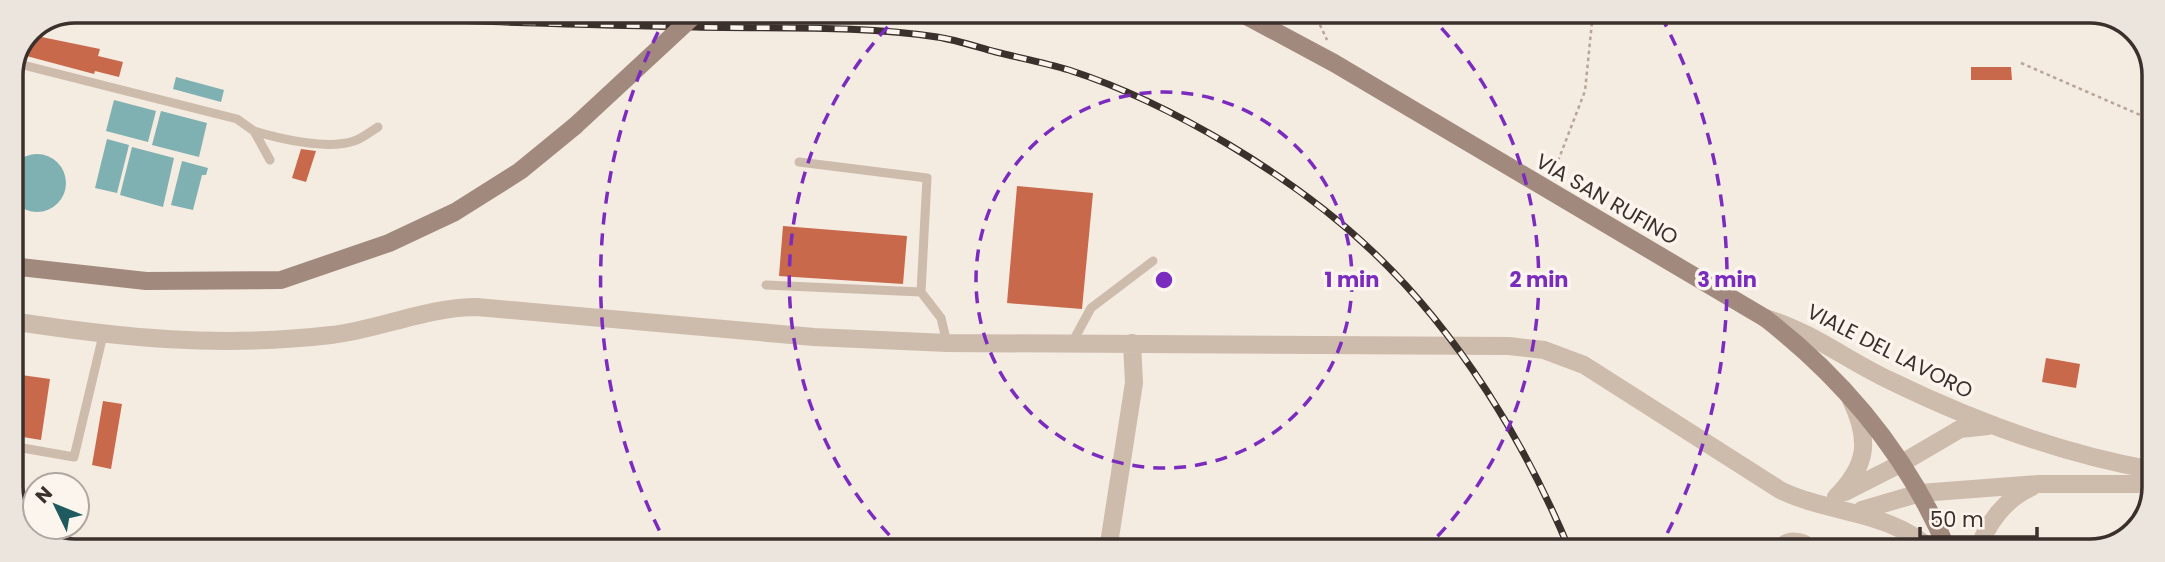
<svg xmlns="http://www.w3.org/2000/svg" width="2165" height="562" font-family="Poppins,sans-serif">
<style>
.water{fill:#7fb0b2}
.building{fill:#c8694b}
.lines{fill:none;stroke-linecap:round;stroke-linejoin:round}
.path{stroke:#b9a596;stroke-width:2.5;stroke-dasharray:3.5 3.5;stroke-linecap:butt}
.service{stroke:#cdbbac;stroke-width:9}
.minor{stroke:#cdbbac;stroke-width:18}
.tertiary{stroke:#cdbbac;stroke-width:18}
.secondary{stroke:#a18a7d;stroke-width:18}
.rail-casing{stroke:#3b302b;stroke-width:7}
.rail{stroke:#fbf5ee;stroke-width:4.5;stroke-dasharray:13;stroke-linecap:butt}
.secondary-bridge{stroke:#a18a7d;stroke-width:18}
.ring{fill:none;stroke:#7b2cbf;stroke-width:3.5;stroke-dasharray:12 9}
.labels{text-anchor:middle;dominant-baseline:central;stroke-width:7;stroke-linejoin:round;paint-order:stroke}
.street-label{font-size:21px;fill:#3b302b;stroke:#fbf5ee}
.rim{fill:none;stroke:#3b302b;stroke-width:3.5}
.centre{fill:#7b2cbf;stroke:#fbf5ee;stroke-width:3.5}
.ring-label{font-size:21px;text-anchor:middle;font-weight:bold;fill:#7b2cbf;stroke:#fbf5ee;stroke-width:7;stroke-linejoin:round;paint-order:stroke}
</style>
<rect width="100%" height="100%" fill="#f4ebe1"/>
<path class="water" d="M 176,77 L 224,90 L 221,102 L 173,89 Z
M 114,100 L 156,111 L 148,142 L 106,131 Z
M 161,111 L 207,123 L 199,157 L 152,145 Z
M 107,139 L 129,145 L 117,193 L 95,188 Z
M 132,147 L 174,158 L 163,207 L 120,195 Z
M8 183a29 29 0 1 1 58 0a29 29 0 1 1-58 0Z
M 182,161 L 208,168 L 206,175 L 202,175 L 193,210 L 171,205 Z"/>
<path class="building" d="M 27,34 L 100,49 L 98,56 L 123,62 L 119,77 L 95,71 L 94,74 L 19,54 Z
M 1971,67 L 2011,67 L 2012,80 L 1971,80 Z
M 301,149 L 316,151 L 306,182 L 292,178 Z
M 1017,186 L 1093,193 L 1082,309 L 1007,303 Z
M 783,226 L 907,236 L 903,284 L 779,276 Z
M 2046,358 L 2080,364 L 2076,388 L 2042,382 Z
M 14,374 L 50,379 L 41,440 L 11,435 Z
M 103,401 L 122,404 L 111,469 L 92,465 Z"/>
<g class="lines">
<path class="path" d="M 1314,12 L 1327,40
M 2021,63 L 2154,121
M 1553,174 L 1585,91 L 1593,12"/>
<path class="service" d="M 15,63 L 237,119 L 254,131 L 270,160
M 254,131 C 280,139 328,150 354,141 C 363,138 371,131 378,127
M 799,162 L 927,178 L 921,292 L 941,318 L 947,343
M 766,285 L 921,292
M 1072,343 L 1091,308 L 1153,261
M 11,446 L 74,457 L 103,335
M 1772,551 C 1784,532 1806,533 1818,551"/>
<path class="minor" d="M 11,321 C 122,338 219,348 331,335 C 381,329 427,307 477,307 L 814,337 L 947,343 L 1509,346 L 1544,350 L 1584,365 L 1780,490 C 1832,515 1889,510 1933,551
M 1845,492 L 1902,463
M 1836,497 C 1868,465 1870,440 1851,400
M 1862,510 L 1920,493
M 1108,550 L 1134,383 L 1132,343"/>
<path class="tertiary" d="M 1765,318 C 1810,331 1847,360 1889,380 C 1973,421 2060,454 2153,470
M 1902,463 L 1960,429 L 1988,426
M 1920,493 L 2039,484 L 2153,484
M 1978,551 C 1986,524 2006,498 2032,487"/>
<path class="secondary" d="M 1239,12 L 1334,63 L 1765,318 C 1845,380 1909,458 1948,551
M 11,266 L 146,281 L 281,280 L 389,243 L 455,212 L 520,171 L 575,126"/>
<defs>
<path id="rail" d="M 289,11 C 425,21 560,24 696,27 C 774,29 861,25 937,37 C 957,40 977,47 996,52 C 1020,58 1045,63 1069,70 C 1171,103 1294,177 1372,251 C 1458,332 1525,442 1570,551"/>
</defs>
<use href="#rail" class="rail-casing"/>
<use href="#rail" class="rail"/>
<path class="secondary-bridge" d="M 575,126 L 699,11"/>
</g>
<g class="ring">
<circle cx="1164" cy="280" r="188"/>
<path d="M904 550A375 375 0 0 1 901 13M1427 13A375 375 0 0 1 1424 550"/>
<path d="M669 549A563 563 0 0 1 669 11M1661 16A563 563 0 0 1 1659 549"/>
</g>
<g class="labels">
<g class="street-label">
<text transform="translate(1607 199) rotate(30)">VIA SAN RUFINO</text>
<text transform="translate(1890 351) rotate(27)">VIALE DEL LAVORO</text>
</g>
</g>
<path d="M0 0H2165V562H0ZM75 23H2090A52 52 0 0 1 2142 75V487A52 52 0 0 1 2090 539H75A52 52 0 0 1 23 487V75A52 52 0 0 1 75 23Z" fill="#ece5de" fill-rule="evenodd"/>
<path class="rim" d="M75 23H2090A52 52 0 0 1 2142 75V487A52 52 0 0 1 2090 539H75A52 52 0 0 1 23 487V75A52 52 0 0 1 75 23Z"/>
<circle cx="1164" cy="280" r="10" class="centre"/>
<g class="ring-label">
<text x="1352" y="287">1 min</text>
<text x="1539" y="287">2 min</text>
<text x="1727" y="287">3 min</text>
</g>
<g transform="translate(56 506) rotate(313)"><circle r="33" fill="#fbf5ee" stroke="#aea6a0" stroke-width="2"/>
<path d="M0-5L12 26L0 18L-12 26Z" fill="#1f5a5e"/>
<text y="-10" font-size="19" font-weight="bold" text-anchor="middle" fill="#3b302b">N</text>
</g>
<path d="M1920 527v10h117v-10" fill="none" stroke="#3b302b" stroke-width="3.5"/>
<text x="1930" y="527" font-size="21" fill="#3b302b" stroke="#fbf5ee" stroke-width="5" paint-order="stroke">50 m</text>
</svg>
